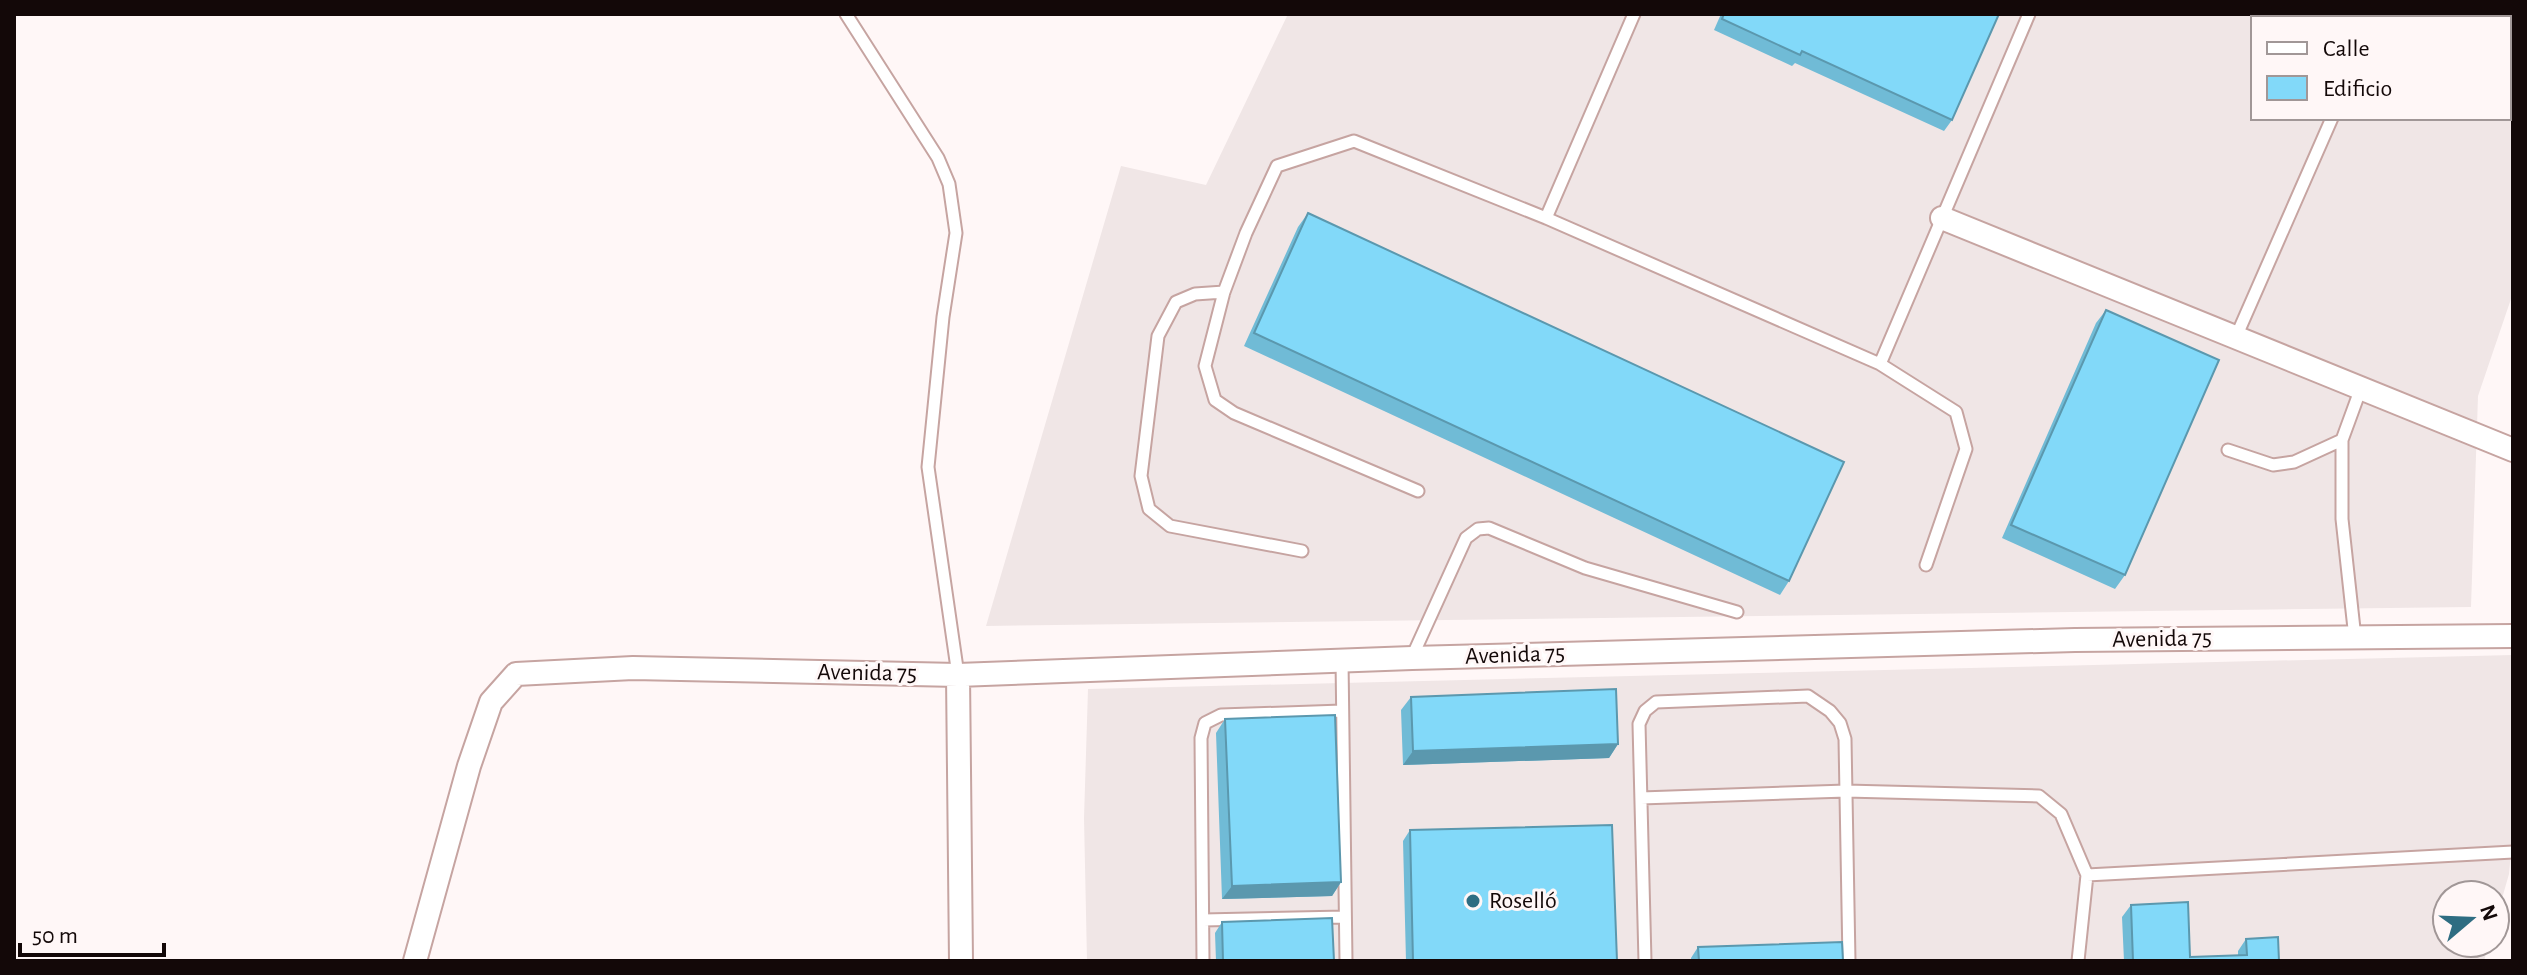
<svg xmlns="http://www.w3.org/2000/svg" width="2527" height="975" font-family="'Alegreya Sans',sans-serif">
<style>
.built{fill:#f0e6e6;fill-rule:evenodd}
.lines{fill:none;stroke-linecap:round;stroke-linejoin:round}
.lane-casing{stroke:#c6a4a1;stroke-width:15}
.street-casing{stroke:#c6a4a1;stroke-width:26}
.lane{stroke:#fff;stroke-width:11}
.street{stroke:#fff;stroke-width:22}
.wall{fill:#70bbd6}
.shaded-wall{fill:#5b98ae}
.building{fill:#82d9f9;stroke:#5b98ae;stroke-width:2}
.poi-dot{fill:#2e6d82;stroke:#fff7f7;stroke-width:3}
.labels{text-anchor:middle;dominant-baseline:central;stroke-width:6;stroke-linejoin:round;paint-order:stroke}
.street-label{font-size:24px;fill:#130808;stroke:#fff7f7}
.poi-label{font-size:24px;fill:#130808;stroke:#fff7f7;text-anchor:start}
</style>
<rect width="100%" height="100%" fill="#fff7f7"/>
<path class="built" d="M 1288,14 L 2513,14 L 2513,293 L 2478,396 L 2471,607 L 986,626 L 1121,166 L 1206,185 ZM 2253,18 L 2509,18 L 2509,118 L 2253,118 Z
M 2513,655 L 2513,829 L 2509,874 L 2495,923 L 2495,895 L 2447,895 L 2447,943 L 2489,943 L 2484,961 L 1087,961 L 1084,818 L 1088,689 Z"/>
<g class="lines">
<defs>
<path id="lane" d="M 846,14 L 938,158 L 949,184 L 956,233 L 943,317 L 928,467 L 958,675
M 1634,14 L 1546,218 L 1880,364 L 2029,14
M 2376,18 L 2378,14
M 1224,292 L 1195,294 L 1176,302 L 1158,336 L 1141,476 L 1149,509 L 1170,526 L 1302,551
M 2236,337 L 2332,118
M 1880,364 L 1956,412 L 1966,449 L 1926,565
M 2228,450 L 2273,465 L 2294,462 L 2342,440
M 1418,491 L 1234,413 L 1215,400 L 1205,366 L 1224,292 L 1246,233 L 1277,166 L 1354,141 L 1546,218
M 2355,638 L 2342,519 L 2342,440 L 2361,388
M 1412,657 L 1466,538 L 1478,529 L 1489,528 L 1585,568 L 1737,612
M 1342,660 L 1346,961
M 1641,798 L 1846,791 L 2039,796 L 2061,814 L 2087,875 L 2078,961
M 2087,875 L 2513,852
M 1203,920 L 1345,917
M 1203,961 L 1201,738 L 1205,723 L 1221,715 L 1342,711
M 1645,961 L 1639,724 L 1645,711 L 1656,702 L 1808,696 L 1830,711 L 1840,723 L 1845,739 L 1849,961"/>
<path id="street" d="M 1942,218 L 2513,450
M 958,675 L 961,961
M 415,961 L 469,766 L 491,702 L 516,674 L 633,668 L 958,675 L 1412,658 L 2075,640 L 2513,636"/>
</defs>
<use href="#lane" class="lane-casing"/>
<use href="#street" class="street-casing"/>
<use href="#lane" class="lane"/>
<use href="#street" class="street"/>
</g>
<path class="wall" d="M 1721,14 L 1999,14 L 1952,120 L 1944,131 L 1795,63 L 1792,66 L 1714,30 Z
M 1308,213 L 1789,581 L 1780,595 L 1244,346 L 1298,227 Z
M 2106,310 L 2125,575 L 2115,589 L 2002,538 L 2096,323 Z
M 1411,697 L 1618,744 L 1609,758 L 1403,765 L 1401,710 Z
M 1225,719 L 1341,882 L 1332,896 L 1222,899 L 1216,733 Z
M 1410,830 L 1617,961 L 1406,961 L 1403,841 Z
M 2131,905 L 2190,957 L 2238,955 L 2238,951 L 2246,939 L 2279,961 L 2124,961 L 2122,917 Z
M 1222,922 L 1334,961 L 1216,961 L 1215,933 Z
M 1698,947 L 1843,961 L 1691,961 L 1691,958 Z"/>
<path class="shaded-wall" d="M 2249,14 L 2291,14 L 2299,17 L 2259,18 Z
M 1618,744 L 1609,758 L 1403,765 L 1413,751 Z
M 1341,882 L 1332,896 L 1222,899 L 1232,886 Z"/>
<path class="building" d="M 1724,14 L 1999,14 L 1952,120 L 1802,51 L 1800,55 L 1722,19 Z
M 1308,213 L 1844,462 L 1789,581 L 1254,333 Z
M 2106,310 L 2219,360 L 2125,575 L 2011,525 Z
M 1616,689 L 1618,744 L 1413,751 L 1411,697 Z
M 1335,715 L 1341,882 L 1232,886 L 1225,719 Z
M 1612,825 L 1617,961 L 1413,961 L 1410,830 Z
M 2188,902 L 2190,957 L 2247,955 L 2246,939 L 2278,937 L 2279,961 L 2133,961 L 2131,905 Z
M 1332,918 L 1334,961 L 1223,961 L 1222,922 Z
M 1842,942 L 1843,961 L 1699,961 L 1698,947 Z"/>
<circle class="poi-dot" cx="1473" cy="901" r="8"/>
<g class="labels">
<g class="street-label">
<text transform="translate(2162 639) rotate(-1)">Avenida 75</text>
<text transform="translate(1515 655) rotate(-2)">Avenida 75</text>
<text transform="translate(867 673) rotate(1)">Avenida 75</text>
</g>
<g class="poi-label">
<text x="1489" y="901">Roselló</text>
</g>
</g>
<rect width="2527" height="975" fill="none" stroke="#130808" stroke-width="32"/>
<rect x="2251" y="16" width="260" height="104" fill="#fff7f7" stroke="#a19797" stroke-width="2"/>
<rect x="2267" y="42" width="40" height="12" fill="#ffffff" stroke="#a19797" stroke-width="2"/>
<text x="2323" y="56" font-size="24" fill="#130808">Calle</text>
<rect x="2267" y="76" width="40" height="24" fill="#82d9f9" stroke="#a19797" stroke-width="2"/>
<text x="2323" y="96" font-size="24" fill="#130808">Edificio</text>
<g transform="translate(2471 919) rotate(71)"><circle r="38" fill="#fff7f7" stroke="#a19797" stroke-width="2"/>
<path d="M0-6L14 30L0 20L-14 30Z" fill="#2e6d82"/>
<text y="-12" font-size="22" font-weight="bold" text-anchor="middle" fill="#130808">N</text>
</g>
<path d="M20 943v12h144v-12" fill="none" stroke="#130808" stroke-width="4"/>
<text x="32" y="943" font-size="24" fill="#130808" stroke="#fff7f7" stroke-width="6" paint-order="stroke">50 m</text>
</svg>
